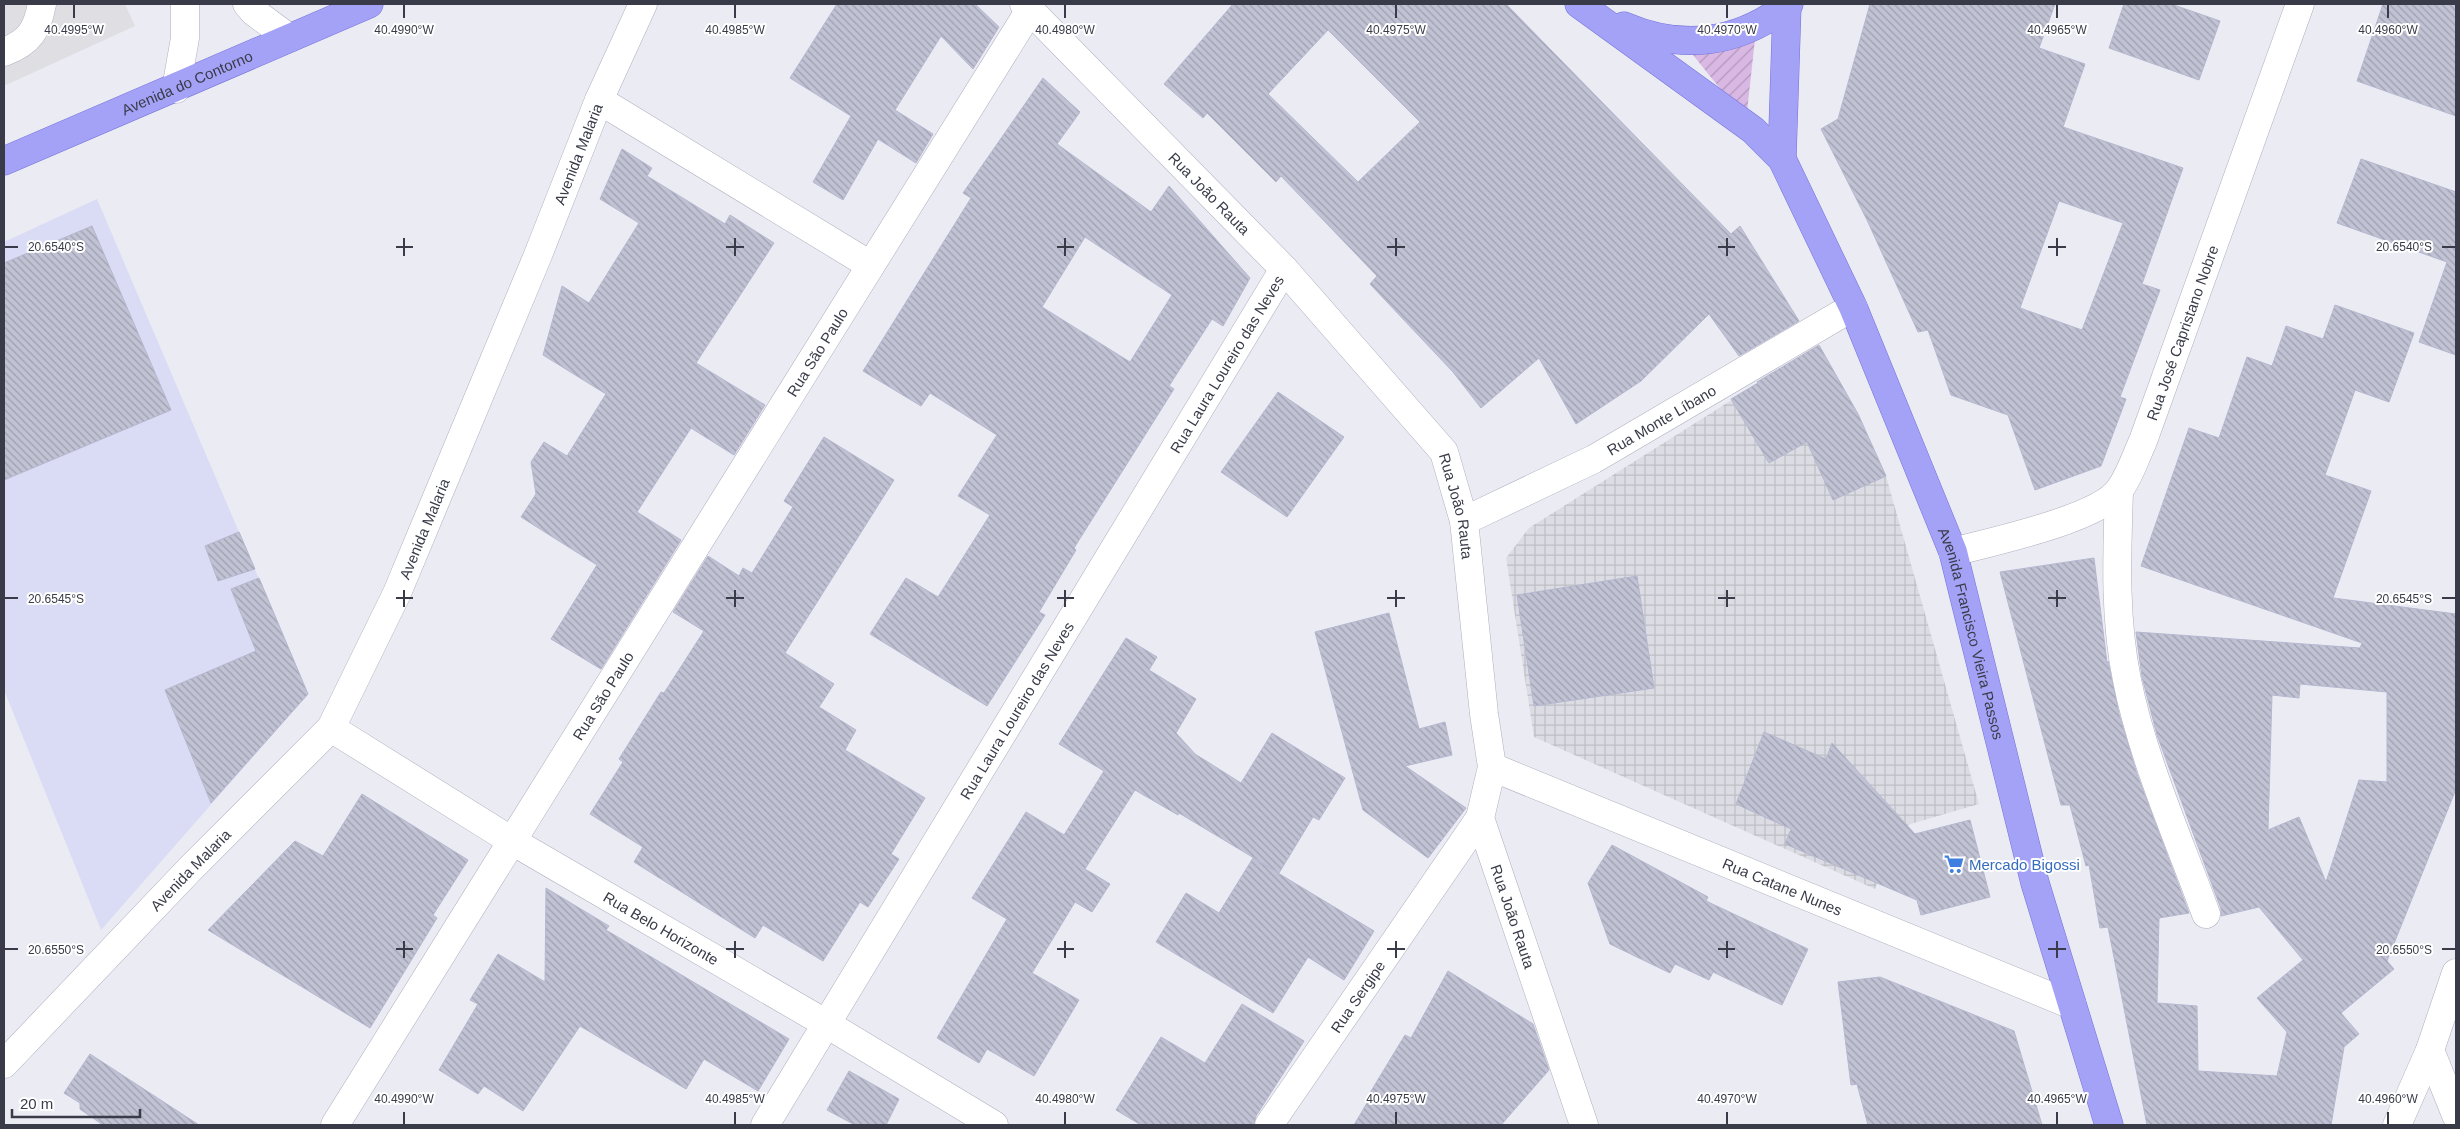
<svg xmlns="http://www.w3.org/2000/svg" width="2460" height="1129" font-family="Helvetica,sans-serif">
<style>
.commercial{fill:#d9dcf4}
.industrial{fill:url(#industrial-grid)}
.garden{fill:url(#garden-furrows)}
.parking{fill:#dfdfe3}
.building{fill:url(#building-back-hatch);stroke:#b5b7cf;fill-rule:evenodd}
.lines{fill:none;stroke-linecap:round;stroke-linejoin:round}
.minor-casing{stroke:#aeafbf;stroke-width:29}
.major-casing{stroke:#7473da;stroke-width:29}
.minor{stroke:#fff;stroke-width:28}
.major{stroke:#a4a2f6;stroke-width:28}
.ticks{fill:none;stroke:#393b48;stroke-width:2}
.labels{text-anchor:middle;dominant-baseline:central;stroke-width:4;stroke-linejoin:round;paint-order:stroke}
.street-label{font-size:15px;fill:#393b48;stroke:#fff}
.shop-label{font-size:15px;fill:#366cbe;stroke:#fff;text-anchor:start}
.ticks-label{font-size:12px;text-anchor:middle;fill:#393b48;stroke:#fff;stroke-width:4;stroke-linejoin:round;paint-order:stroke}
</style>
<defs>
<pattern id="industrial-grid" width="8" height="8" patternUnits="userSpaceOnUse" patternTransform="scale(1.25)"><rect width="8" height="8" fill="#dcdde4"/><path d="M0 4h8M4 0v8" fill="none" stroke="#bebfc5"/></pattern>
<pattern id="garden-furrows" width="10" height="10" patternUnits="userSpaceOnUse" patternTransform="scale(1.25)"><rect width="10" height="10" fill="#dab8e4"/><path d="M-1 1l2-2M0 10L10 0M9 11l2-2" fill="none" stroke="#b297bb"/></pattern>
<pattern id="building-back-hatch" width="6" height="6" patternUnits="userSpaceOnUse" patternTransform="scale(1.25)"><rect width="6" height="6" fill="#c1c3d5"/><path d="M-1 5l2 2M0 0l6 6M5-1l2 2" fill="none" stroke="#9ea0af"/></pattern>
</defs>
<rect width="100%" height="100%" fill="#ebebf4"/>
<path class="commercial" d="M 97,199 L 308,694 L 101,930 L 4,690 L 4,242 Z"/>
<path class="industrial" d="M 1819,345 L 1886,476 L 1979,804 L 1897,828 L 1875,889 L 1534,737 L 1506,558 L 1529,528 Z"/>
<path class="garden" d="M 1756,30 L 1746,121 L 1689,50 Z"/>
<path class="parking" d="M 4,4 L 125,4 L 135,26 L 4,86 Z"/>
<path class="building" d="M 837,4 L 975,4 L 999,27 L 973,69 L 941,36 L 895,110 L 933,134 L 916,163 L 878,139 L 843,200 L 813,182 L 851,116 L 790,78 Z
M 1233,4 L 1506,4 L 1731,234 L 1740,226 L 1799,321 L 1739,356 L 1709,314 L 1641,381 L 1576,424 L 1539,358 L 1481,408 L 1453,372 L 1370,284 L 1377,276 L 1281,176 L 1276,182 L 1207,113 L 1203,118 L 1164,84 ZM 1328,30 L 1420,122 L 1358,182 L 1268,94 Z
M 1870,4 L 2055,4 L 2039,48 L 2085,64 L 2063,127 L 2183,168 L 2142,284 L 2160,290 L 2120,397 L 2126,399 L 2101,466 L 2035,490 L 2008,415 L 1951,395 L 1928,330 L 1918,332 L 1867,220 L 1821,129 L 1838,119 ZM 2059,201 L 2123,223 L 2082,330 L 2020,308 Z
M 2124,4 L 2171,4 L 2220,21 L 2199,80 L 2109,48 Z
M 2383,4 L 2456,4 L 2456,116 L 2357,81 Z
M 1043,78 L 1080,112 L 1057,144 L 1151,212 L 1169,186 L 1250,278 L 1223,326 L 1212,319 L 1169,386 L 1174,389 L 1074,548 L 1076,550 L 1039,612 L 1045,615 L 987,706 L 870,634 L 906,578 L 938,597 L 990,515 L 958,496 L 997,435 L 930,393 L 921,406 L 863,371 L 971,198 L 963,193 ZM 1085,237 L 1172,295 L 1130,362 L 1042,307 Z
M 622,149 L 652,168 L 647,176 L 725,224 L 730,215 L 774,243 L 696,363 L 765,405 L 734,455 L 691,428 L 637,512 L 681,540 L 601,669 L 551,639 L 597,565 L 521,517 L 536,494 L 531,462 L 544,442 L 567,456 L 606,394 L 543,355 L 562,286 L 589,303 L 639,223 L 600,199 Z
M 2361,159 L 2456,192 L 2456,355 L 2419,342 L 2447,262 L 2337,223 Z
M 92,226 L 171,410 L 4,480 L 4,263 Z
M 2335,305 L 2414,333 L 2389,402 L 2355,390 L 2325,475 L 2371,491 L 2333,598 L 2456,614 L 2456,789 L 2387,961 L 2394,969 L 2341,1013 L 2359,1034 L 2344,1047 L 2331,1125 L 2147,1125 L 2108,927 L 2100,928 L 2089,865 L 2086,866 L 2070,805 L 2061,805 L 2000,572 L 2094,558 L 2107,663 L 2108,661 L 2119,714 L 2137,774 L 2189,913 L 2159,918 L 2157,1003 L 2197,1006 L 2198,1071 L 2277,1076 L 2287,1032 L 2257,998 L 2303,960 L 2259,907 L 2221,916 L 2221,909 L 2157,735 L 2142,677 L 2136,632 L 2360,648 L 2362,643 L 2141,566 L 2189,428 L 2219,438 L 2247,357 L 2272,366 L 2286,326 L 2323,339 ZM 2300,684 L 2387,692 L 2387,782 L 2359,780 L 2326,882 L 2299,817 L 2268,830 L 2272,695 L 2299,698 Z
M 1819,345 L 1858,414 L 1886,476 L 1833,500 L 1807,442 L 1769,463 L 1731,399 L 1758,383 L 1757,382 Z
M 1278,392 L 1344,437 L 1287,517 L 1221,472 Z
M 824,437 L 894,480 L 785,653 L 834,684 L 819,707 L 856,730 L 845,750 L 925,798 L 891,854 L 899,859 L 868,907 L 860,902 L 823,961 L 763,925 L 755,938 L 634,862 L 643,847 L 590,814 L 623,762 L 619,759 L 661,692 L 664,693 L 704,631 L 673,612 L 708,556 L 739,576 L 743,568 L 752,573 L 793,507 L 784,501 Z
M 239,532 L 255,569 L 218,581 L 205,546 Z
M 1637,576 L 1654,688 L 1534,706 L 1517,595 Z
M 259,578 L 308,694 L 211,803 L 165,690 L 256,651 L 231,589 Z
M 1389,613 L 1419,729 L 1445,722 L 1452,755 L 1405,766 L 1466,808 L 1428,858 L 1363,810 L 1315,632 Z
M 1126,638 L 1157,657 L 1149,670 L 1196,699 L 1176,733 L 1195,754 L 1241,783 L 1272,733 L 1345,778 L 1319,820 L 1313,817 L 1279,873 L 1179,813 L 1178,815 L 1135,790 L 1085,869 L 1110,884 L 1092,912 L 1075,902 L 1032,973 L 1079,1000 L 1034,1076 L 987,1049 L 979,1063 L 937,1038 L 1007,919 L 972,898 L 1026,812 L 1064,835 L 1104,771 L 1059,744 Z
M 1764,732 L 1826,759 L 1832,743 L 1915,834 L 1970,820 L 1990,897 L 1921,915 L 1917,900 L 1785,844 L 1791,829 L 1736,804 Z
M 362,794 L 468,860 L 433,915 L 437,918 L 370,1028 L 208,930 L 295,841 L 323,856 Z
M 1612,845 L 1708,897 L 1706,901 L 1808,949 L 1782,1005 L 1713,972 L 1709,980 L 1675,964 L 1670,973 L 1610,944 L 1588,883 Z
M 1253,858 L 1374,931 L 1344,980 L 1308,957 L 1273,1013 L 1156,942 L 1186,893 L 1219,913 Z
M 546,888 L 609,926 L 606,930 L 789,1039 L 758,1091 L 704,1059 L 686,1089 L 580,1026 L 523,1111 L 484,1086 L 478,1094 L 439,1070 L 478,1004 L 470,1000 L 498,954 L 545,982 Z
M 1448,971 L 1533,1024 L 1549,1070 L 1501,1125 L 1354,1125 L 1367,1103 L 1365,1101 L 1405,1035 L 1411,1038 Z
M 1880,977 L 2014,1031 L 2042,1125 L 1868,1125 L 1857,1084 L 1851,1085 L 1838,982 Z
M 1242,1004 L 1304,1041 L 1256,1116 L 1254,1125 L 1141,1125 L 1116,1110 L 1161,1037 L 1205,1063 Z
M 90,1054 L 199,1125 L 103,1125 L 80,1109 L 80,1103 L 64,1093 Z
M 849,1071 L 899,1099 L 886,1125 L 855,1125 L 827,1110 Z"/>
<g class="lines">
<defs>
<g id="minor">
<path d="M 247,4 L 254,12 L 289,38"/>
<path id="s1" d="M 1024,4 L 1284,269 L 1444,452 L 1464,521 L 1484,714 L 1492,767 L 1480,818 L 1584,1125"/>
<path d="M 4,52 C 30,42 37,30 42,4"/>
<path d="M 176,89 L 185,38 L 185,4"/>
<path d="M 599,100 L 870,265"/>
<path d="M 2119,491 C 2117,554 2114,617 2127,680 C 2143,760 2178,837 2206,914"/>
<path id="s2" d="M 1464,521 L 1594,459 L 1853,307"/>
<path id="s3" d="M 1953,552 C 1990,542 2100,519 2120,489 C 2130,475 2136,456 2143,441 L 2300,4"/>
<path id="s4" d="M 331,728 L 512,841 L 825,1023 L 994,1125"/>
<path id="s5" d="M 1492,767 L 2072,1005"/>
<path d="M 2430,1050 L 2456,1115"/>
<path id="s6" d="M 4,1064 L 191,868 L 331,728 L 397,593 L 538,255 L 599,100 L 643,4"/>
<path id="s7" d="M 335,1125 L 1030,10"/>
<path id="s8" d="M 765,1125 L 1284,269"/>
<path id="s9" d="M 1269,1125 L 1480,818"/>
<path d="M 2397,1125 L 2430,1050 L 2456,973"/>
</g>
<g id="major">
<path id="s10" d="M 1579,4 L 1753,130 L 1782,159 L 1853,307 L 1953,552 L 2035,883 L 2109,1125"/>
<path d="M 1624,26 C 1682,51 1739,44 1789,4"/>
<path d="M 1782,159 L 1787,5"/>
<path id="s11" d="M 4,161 L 369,4"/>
</g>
</defs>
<use href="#minor" class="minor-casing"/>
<use href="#major" class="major-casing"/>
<use href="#minor" class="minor"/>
<use href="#major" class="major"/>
</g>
<path class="ticks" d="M 74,5 L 74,18M 404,5 L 404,18M 735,5 L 735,18M 1065,5 L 1065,18M 1396,5 L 1396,18M 1727,5 L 1727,18M 2057,5 L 2057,18M 2388,5 L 2388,18M 404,238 L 404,256M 735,238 L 735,256M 1065,238 L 1065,256M 1396,238 L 1396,256M 1727,238 L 1727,256M 2057,238 L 2057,256M 5,247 L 18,247M 396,247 L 413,247M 726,247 L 744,247M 1057,247 L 1074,247M 1387,247 L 1405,247M 1718,247 L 1735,247M 2048,247 L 2066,247M 2442,247 L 2455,247M 404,590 L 404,607M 735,590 L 735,607M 1065,590 L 1065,607M 1396,590 L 1396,607M 1727,590 L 1727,607M 2057,590 L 2057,607M 5,598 L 18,598M 396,598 L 413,598M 726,598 L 744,598M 1057,598 L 1074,598M 1387,598 L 1405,598M 1718,598 L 1735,598M 2048,598 L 2066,598M 2442,598 L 2455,598M 404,941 L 404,958M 735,941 L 735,958M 1065,941 L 1065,958M 1396,941 L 1396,958M 1727,941 L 1727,958M 2057,941 L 2057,958M 5,949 L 18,949M 396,949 L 413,949M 726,949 L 744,949M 1057,949 L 1074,949M 1387,949 L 1405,949M 1718,949 L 1735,949M 2048,949 L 2066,949M 2442,949 L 2455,949M 404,1112 L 404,1124M 735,1112 L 735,1124M 1065,1112 L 1065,1124M 1396,1112 L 1396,1124M 1727,1112 L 1727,1124M 2057,1112 L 2057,1124M 2388,1112 L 2388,1124"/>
<defs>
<symbol id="supermarket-bare" viewBox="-9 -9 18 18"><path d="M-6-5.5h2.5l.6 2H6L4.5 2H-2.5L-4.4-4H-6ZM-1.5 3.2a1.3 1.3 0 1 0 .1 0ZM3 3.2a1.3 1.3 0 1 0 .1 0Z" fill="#3f7fe0" stroke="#fff" stroke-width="2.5" paint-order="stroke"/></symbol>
</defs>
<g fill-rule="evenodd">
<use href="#supermarket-bare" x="1940" y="850" width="28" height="28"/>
</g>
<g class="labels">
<g class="street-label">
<text stroke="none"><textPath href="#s11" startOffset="199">Avenida do Contorno</textPath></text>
<text stroke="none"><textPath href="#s6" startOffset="1094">Avenida Malaria</textPath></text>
<text stroke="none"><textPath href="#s1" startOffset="265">Rua João Rauta</textPath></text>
<text stroke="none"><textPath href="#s3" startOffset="349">Rua José Capristano Nobre</textPath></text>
<text stroke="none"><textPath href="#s7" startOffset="911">Rua São Paulo</textPath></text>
<text stroke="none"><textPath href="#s8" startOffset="890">Rua Laura Loureiro das Neves</textPath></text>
<text stroke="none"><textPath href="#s2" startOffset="222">Rua Monte Líbano</textPath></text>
<text stroke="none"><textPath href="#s1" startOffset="670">Rua João Rauta</textPath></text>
<text stroke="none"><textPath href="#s6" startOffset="689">Avenida Malaria</textPath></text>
<text stroke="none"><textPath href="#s10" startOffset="768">Avenida Francisco Vieira Passos</textPath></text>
<text stroke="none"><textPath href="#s7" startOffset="506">Rua São Paulo</textPath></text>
<text stroke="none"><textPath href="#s8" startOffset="485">Rua Laura Loureiro das Neves</textPath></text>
<text stroke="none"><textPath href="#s6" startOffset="269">Avenida Malaria</textPath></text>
<text stroke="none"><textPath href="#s5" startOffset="314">Rua Catane Nunes</textPath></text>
<text stroke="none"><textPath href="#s1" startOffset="1090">Rua João Rauta</textPath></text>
<text stroke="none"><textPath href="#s4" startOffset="386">Rua Belo Horizonte</textPath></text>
<text stroke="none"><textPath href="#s9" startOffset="156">Rua Sergipe</textPath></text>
</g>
<g class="shop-label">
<text x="1969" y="864">Mercado Bigossi</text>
</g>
</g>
<g class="ticks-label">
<text x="74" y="34">40.4995°W</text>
<text x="404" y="34">40.4990°W</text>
<text x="735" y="34">40.4985°W</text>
<text x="1065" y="34">40.4980°W</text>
<text x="1396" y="34">40.4975°W</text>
<text x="1727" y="34">40.4970°W</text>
<text x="2057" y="34">40.4965°W</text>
<text x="2388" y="34">40.4960°W</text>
<text x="56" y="251">20.6540°S</text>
<text x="2404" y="251">20.6540°S</text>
<text x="56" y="603">20.6545°S</text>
<text x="2404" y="603">20.6545°S</text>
<text x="56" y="954">20.6550°S</text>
<text x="2404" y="954">20.6550°S</text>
<text x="404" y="1103">40.4990°W</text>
<text x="735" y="1103">40.4985°W</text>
<text x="1065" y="1103">40.4980°W</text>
<text x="1396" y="1103">40.4975°W</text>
<text x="1727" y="1103">40.4970°W</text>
<text x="2057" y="1103">40.4965°W</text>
<text x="2388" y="1103">40.4960°W</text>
</g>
<rect width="2460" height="1129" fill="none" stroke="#393b48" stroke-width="10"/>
<path d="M12 1109v8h128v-8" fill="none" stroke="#393b48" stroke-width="2.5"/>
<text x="20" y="1109" font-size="15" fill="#393b48" stroke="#ffffff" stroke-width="4" paint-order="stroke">20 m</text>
</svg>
